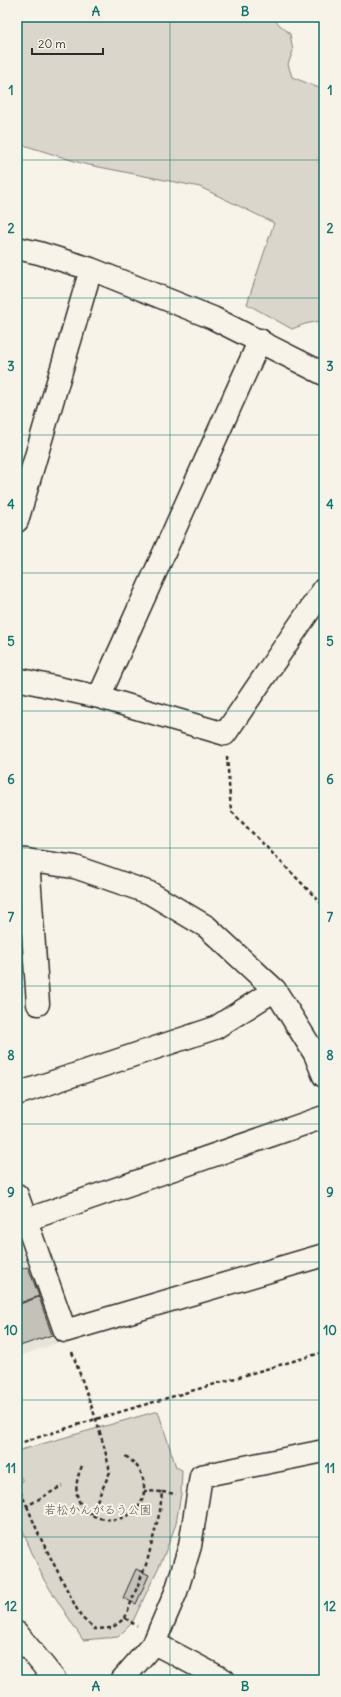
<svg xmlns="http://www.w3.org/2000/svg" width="341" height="1697" font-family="Delius,'Klee One',sans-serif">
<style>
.built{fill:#e8e4da}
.green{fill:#dad6cc;stroke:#82807c}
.building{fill:#c4c1b9;stroke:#2b2b2b}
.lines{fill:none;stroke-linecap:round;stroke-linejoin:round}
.minor-casing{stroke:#2b2b2b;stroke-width:25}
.path{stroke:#2b2b2b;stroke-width:2.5;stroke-dasharray:4 3;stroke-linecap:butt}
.minor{stroke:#f7f3e8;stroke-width:22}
.grid{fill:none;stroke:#0f766e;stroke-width:1;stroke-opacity:0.55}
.labels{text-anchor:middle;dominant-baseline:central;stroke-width:4;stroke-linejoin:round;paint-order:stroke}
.park-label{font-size:12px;fill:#575653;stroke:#f7f3e8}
.neatline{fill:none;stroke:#0f766e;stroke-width:1.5}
.grid-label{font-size:13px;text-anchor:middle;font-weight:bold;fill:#0f766e}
</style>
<rect width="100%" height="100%" fill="#f7f3e8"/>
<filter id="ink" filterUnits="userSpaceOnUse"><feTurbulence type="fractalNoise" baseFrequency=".025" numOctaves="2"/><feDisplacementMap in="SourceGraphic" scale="8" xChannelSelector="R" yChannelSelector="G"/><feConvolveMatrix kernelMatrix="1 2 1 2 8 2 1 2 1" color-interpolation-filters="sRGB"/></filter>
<g filter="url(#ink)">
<path class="built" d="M 17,1237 L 58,1343 L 17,1357 Z"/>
<path class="green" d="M 17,17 L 271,17 L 290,34 L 293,51 L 288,64 L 292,77 L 324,90 L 324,316 L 320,321 L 305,324 L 292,329 L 247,304 L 274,223 L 200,187 L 84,164 L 17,143 Z
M 158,1411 L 176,1467 L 182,1470 L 181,1494 L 176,1524 L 163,1558 L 132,1623 L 118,1637 L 83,1640 L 44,1580 L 26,1539 L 17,1513 L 17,1484 L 23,1481 L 17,1471 L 17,1451 Z"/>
<path class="building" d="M 28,1267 L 39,1296 L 17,1304 L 17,1270 Z
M 39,1297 L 52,1335 L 17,1347 L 17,1305 Z
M 136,1569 L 149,1575 L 136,1604 L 123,1598 Z"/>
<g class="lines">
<defs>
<path id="minor" d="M 17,248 L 39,253 L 91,269 L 213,318 L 324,374
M 17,521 L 91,269
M 17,679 L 99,697 L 225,734 L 324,589
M 99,697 L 260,340
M 17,859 L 75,867 L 150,893 L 207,927 L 275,990 L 315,1054 L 324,1076
M 28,860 L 38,1004
M 17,1094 L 215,1028 L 275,990
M 17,1195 L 65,1331 L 324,1255
M 26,1220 L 324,1117
M 17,1633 L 55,1680
M 154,1643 L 224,1680
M 122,1680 L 154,1643 L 176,1592 L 190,1546 L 201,1476 L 324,1451"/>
</defs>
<use href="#minor" class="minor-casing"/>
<path class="path" d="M 227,756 L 231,811 L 324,906
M 72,1352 L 96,1419 L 105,1450 L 110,1472 L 91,1514
M 17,1444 L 96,1419 L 324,1352
M 82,1466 C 53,1529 147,1537 144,1486 C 143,1471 136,1463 124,1455
M 17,1485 L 27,1506 L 62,1486
M 162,1492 L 176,1494
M 27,1506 L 39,1535 L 81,1617 L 95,1629 L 112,1628 L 125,1618 L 147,1562 L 160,1511 L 162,1492 L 144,1491
M 125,1618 L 137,1626"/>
<use href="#minor" class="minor"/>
</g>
</g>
<path class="grid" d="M 170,17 L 170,1680M 17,160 L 324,160M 17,298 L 324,298M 17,435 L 324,435M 17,573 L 324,573M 17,711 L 324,711M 17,848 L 324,848M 17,986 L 324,986M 17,1124 L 324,1124M 17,1262 L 324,1262M 17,1400 L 324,1400M 17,1537 L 324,1537"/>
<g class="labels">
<g class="park-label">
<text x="98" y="1509">若松かんがるう公園</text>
</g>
</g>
<rect width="341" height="1697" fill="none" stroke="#f7f3e8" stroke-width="44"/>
<path d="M32 48v6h71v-6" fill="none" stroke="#2b2b2b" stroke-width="2"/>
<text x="38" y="48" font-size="12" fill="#2b2b2b" stroke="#f7f3e8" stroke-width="3" paint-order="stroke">20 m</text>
<rect x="22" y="22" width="297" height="1653" class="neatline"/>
<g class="grid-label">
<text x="96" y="16">A</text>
<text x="245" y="16">B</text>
<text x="11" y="95">1</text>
<text x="330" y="95">1</text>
<text x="11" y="233">2</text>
<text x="330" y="233">2</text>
<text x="11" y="371">3</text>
<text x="330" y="371">3</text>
<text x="11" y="509">4</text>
<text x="330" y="509">4</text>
<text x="11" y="646">5</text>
<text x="330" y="646">5</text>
<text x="11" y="784">6</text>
<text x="330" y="784">6</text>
<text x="11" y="922">7</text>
<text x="330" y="922">7</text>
<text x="11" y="1060">8</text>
<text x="330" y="1060">8</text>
<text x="11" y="1197">9</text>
<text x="330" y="1197">9</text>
<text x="11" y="1335">10</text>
<text x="330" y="1335">10</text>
<text x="11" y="1473">11</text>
<text x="330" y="1473">11</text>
<text x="11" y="1611">12</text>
<text x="330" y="1611">12</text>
<text x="96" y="1691">A</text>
<text x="245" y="1691">B</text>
</g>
</svg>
